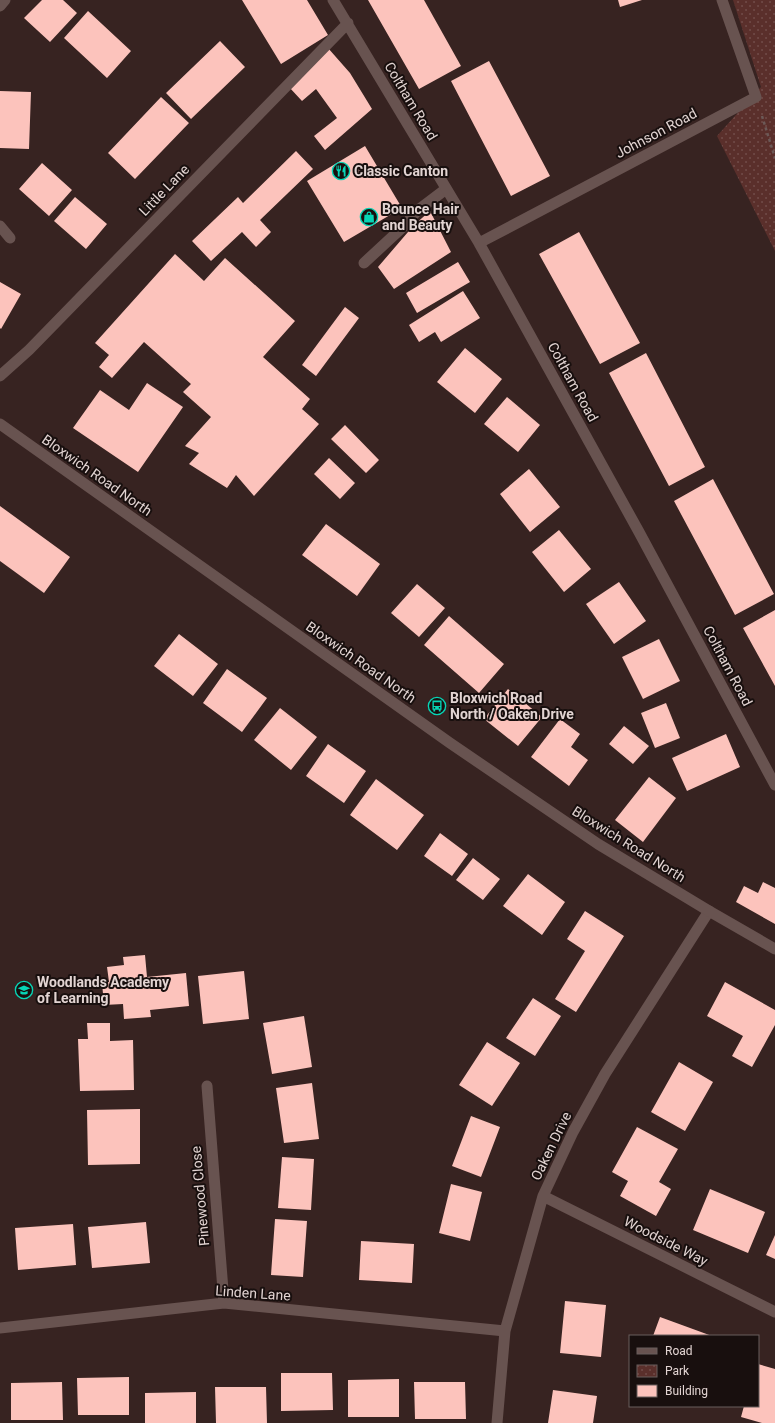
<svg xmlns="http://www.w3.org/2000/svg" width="775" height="1423" font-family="Roboto,sans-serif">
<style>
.park{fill:url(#park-dots)}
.building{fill:#fcc3bc}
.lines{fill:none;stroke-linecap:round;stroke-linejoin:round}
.path{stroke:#6c5957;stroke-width:2.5;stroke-dasharray:3 3;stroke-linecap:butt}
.service{stroke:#685350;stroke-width:11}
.minor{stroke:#685350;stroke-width:11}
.tertiary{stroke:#685350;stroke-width:11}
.labels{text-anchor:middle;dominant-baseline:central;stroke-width:4;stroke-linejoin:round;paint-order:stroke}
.street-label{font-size:14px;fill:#e2d4d2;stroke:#180f0e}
.poi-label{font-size:14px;font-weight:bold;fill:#e2d4d2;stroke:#180f0e;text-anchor:start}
</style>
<defs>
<pattern id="park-dots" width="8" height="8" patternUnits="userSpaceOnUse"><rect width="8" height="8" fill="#5a2f2b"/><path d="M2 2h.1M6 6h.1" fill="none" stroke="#714c49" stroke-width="1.8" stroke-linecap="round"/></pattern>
</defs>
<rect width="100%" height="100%" fill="#372321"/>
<path class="park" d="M 733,0 L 775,0 L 775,251 L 717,136 L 761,87 Z"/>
<path class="building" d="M 42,0 L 63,0 L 77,13 L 50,42 L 24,18 Z
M 242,0 L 307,0 L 328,35 L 281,64 Z
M 368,0 L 424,0 L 461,66 L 419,89 Z
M 618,0 L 642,0 L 620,7 Z
M 88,11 L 131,51 L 107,78 L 64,38 Z
M 220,41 L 245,67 L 191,119 L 166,93 Z
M 328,48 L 350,73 L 372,109 L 325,150 L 314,136 L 337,118 L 316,89 L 302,101 L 289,87 Z
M 489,61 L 550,176 L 511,196 L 451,81 Z
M 0,91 L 31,92 L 29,149 L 0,148 Z
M 161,97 L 189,123 L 135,179 L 108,153 Z
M 365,146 L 402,208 L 344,242 L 307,181 Z
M 296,151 L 313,169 L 260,220 L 271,232 L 256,247 L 242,232 L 211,261 L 192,241 L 238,197 L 243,203 Z
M 42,163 L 72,190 L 49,216 L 19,189 Z
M 75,197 L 107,224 L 86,249 L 54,221 Z
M 430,211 L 451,252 L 394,289 L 378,267 L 414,225 Z
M 579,232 L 640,343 L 600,364 L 539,254 Z
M 175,254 L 204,281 L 225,258 L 295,321 L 263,357 L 310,399 L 302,409 L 319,424 L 254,496 L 236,475 L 227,488 L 189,464 L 199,453 L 185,446 L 211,417 L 183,392 L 191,384 L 144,342 L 112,378 L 99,367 L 109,355 L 95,343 Z
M 458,262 L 470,282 L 417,313 L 406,293 Z
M 0,282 L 21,294 L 1,329 L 0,328 Z
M 463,291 L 480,318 L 441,342 L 435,332 L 419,342 L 409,325 Z
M 345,307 L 359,318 L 316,376 L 302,365 Z
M 465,348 L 502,379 L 475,413 L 437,382 Z
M 646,353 L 705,467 L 669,486 L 609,373 Z
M 147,383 L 183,407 L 138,472 L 73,428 L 100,390 L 129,410 Z
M 507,397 L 540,425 L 518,452 L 484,424 Z
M 345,425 L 379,460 L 366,473 L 331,439 Z
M 329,458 L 355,483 L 340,499 L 314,474 Z
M 529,469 L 560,507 L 530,532 L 500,494 Z
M 713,479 L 774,594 L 735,615 L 674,501 Z
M 0,506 L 70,557 L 44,593 L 0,561 Z
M 326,524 L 380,564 L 357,596 L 302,555 Z
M 559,530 L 591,569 L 564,592 L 532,552 Z
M 619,582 L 646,621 L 614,644 L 586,604 Z
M 417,584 L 445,608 L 419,637 L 391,613 Z
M 775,610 L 775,686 L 743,628 Z
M 449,616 L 504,664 L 479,693 L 424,645 Z
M 179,634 L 218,664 L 193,696 L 154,666 Z
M 659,639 L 680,681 L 643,699 L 622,657 Z
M 227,669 L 267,698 L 242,732 L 203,703 Z
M 508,689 L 542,717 L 518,746 L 484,719 Z
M 666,703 L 680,738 L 655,748 L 641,713 Z
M 280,708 L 317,737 L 291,770 L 254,740 Z
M 560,719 L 580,734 L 571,747 L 588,760 L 569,786 L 531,757 Z
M 624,726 L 649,746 L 633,764 L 609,744 Z
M 726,734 L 740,767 L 687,791 L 672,758 Z
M 328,744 L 366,771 L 344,803 L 306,776 Z
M 649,777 L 676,798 L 643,842 L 615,820 Z
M 376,779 L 424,815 L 397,850 L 350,815 Z
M 440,833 L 468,854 L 452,876 L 424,856 Z
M 473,858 L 500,879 L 483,900 L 456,880 Z
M 528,874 L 565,902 L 542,935 L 503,906 Z
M 763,882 L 775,888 L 775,924 L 736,902 L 744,886 L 758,893 Z
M 585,911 L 624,936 L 576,1012 L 555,999 L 585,951 L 567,939 Z
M 145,955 L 147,977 L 186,973 L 189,1006 L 150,1010 L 151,1017 L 124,1019 L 123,1004 L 104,1005 L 102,983 L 109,982 L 107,967 L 124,965 L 123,957 Z
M 244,971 L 249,1019 L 203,1024 L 198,976 Z
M 725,982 L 775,1010 L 775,1025 L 752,1067 L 732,1056 L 743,1036 L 707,1016 Z
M 533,998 L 561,1016 L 535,1056 L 506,1038 Z
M 304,1016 L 312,1067 L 272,1074 L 263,1023 Z
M 87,1023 L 110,1023 L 110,1041 L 133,1040 L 134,1090 L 80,1091 L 78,1039 L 88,1039 Z
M 487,1042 L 520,1063 L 492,1106 L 459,1085 Z
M 679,1062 L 713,1082 L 685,1131 L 651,1112 Z
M 312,1083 L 319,1139 L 284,1143 L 276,1088 Z
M 140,1109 L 140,1164 L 88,1165 L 87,1110 Z
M 471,1116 L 500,1127 L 481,1177 L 452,1166 Z
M 637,1127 L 678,1149 L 659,1182 L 671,1189 L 656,1216 L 620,1196 L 628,1181 L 612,1172 Z
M 282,1157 L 314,1159 L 311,1210 L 278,1208 Z
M 451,1184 L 482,1192 L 470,1241 L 439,1233 Z
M 710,1189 L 765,1212 L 748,1253 L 693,1230 Z
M 275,1219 L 307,1221 L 303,1277 L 271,1275 Z
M 146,1222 L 150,1263 L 92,1268 L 88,1227 Z
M 73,1224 L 76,1265 L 18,1270 L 15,1228 Z
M 775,1235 L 775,1259 L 766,1255 Z
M 361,1241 L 414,1244 L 412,1283 L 359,1280 Z
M 565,1301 L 606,1305 L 601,1357 L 560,1353 Z
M 660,1317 L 712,1336 L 653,1336 Z
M 758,1364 L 775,1369 L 775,1423 L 762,1423 L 741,1417 L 744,1406 L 758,1406 Z
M 281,1373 L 332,1373 L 333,1410 L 281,1411 Z
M 129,1377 L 129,1415 L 78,1415 L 77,1378 Z
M 399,1379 L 399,1417 L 348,1417 L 348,1380 Z
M 62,1382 L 63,1420 L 11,1420 L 11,1383 Z
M 414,1382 L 465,1382 L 466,1419 L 415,1419 Z
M 215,1387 L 266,1387 L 267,1423 L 216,1423 Z
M 553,1390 L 597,1396 L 593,1423 L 548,1423 Z
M 196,1392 L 196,1423 L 145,1423 L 145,1393 Z"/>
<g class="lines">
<path class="path" d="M 762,116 L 775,158"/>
<path class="service" d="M 364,263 L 405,225 L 417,211 L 446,189"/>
<path class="minor" d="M 333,0 L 479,243 L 639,532 L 775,785
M 0,6 L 5,0
M 0,226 L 10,238
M 479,243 L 756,97 L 722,0
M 0,376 L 29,350 L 348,23
M 207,1086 L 224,1303
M 543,1196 L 775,1312
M 0,1328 L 224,1303 L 505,1331
M 497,1423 L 505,1331 L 543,1196 L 573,1132 L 605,1074 L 709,911"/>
<path class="tertiary" d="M 0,424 L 450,743 L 598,844 L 709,911 L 775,949"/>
</g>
<defs>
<symbol id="restaurant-ring" viewBox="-11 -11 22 22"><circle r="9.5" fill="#180f0e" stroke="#07d5b6" stroke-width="1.5"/><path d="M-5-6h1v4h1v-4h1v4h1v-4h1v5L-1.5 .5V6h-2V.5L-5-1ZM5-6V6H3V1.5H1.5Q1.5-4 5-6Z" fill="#07d5b6"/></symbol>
<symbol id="shop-ring" viewBox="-11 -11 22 22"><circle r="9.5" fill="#180f0e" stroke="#07d5b6" stroke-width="1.5"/><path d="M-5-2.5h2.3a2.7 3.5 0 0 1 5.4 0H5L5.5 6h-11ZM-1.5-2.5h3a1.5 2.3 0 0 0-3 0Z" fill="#07d5b6"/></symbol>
<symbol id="bus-ring" viewBox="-11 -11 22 22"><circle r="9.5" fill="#180f0e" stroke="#07d5b6" stroke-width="1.5"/><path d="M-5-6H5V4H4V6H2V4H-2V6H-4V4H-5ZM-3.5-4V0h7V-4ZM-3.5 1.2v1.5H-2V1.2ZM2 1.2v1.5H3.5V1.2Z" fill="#07d5b6"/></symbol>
<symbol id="school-ring" viewBox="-11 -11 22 22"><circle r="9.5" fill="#180f0e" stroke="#07d5b6" stroke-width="1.5"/><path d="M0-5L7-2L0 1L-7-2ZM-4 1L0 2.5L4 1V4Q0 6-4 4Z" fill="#07d5b6"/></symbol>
</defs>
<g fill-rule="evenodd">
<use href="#restaurant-ring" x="331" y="161" width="20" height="20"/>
<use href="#shop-ring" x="359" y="207" width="20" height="20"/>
<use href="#bus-ring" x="427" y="696" width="20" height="20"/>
<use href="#school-ring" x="14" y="980" width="20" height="20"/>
</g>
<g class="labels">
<g class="street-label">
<text transform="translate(411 101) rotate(59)">Coltham Road</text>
<text transform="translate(656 133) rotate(-28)">Johnson Road</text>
<text transform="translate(164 190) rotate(-46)">Little Lane</text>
<text transform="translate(573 382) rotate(61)">Coltham Road</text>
<text transform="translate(97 475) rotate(35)">Bloxwich Road North</text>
<text transform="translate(361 662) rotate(35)">Bloxwich Road North</text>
<text transform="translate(728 666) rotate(62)">Coltham Road</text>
<text transform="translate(629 844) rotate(32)">Bloxwich Road North</text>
<text transform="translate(551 1146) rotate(-64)">Oaken Drive</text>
<text transform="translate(200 1196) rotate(-95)">Pinewood Close</text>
<text transform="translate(666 1241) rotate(27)">Woodside Way</text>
<text transform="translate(253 1293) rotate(4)">Linden Lane</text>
</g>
<g class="poi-label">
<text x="354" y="171">Classic Canton</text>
<text x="382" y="209">Bounce Hair<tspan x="382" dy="16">and Beauty</tspan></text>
<text x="450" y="698">Bloxwich Road<tspan x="450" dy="16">North / Oaken Drive</tspan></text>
<text x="37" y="982">Woodlands Academy<tspan x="37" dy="16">of Learning</tspan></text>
</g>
</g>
<rect x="629" y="1335" width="130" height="72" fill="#180f0e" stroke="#695e5c"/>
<rect x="637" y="1348" width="20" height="6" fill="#685350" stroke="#695e5c"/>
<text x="665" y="1355" font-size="12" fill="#e2d4d2">Road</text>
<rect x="637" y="1365" width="20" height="12" fill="url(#park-dots)" stroke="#695e5c"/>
<text x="665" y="1375" font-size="12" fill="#e2d4d2">Park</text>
<rect x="637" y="1385" width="20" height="12" fill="#fcc3bc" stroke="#695e5c"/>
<text x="665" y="1395" font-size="12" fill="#e2d4d2">Building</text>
</svg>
